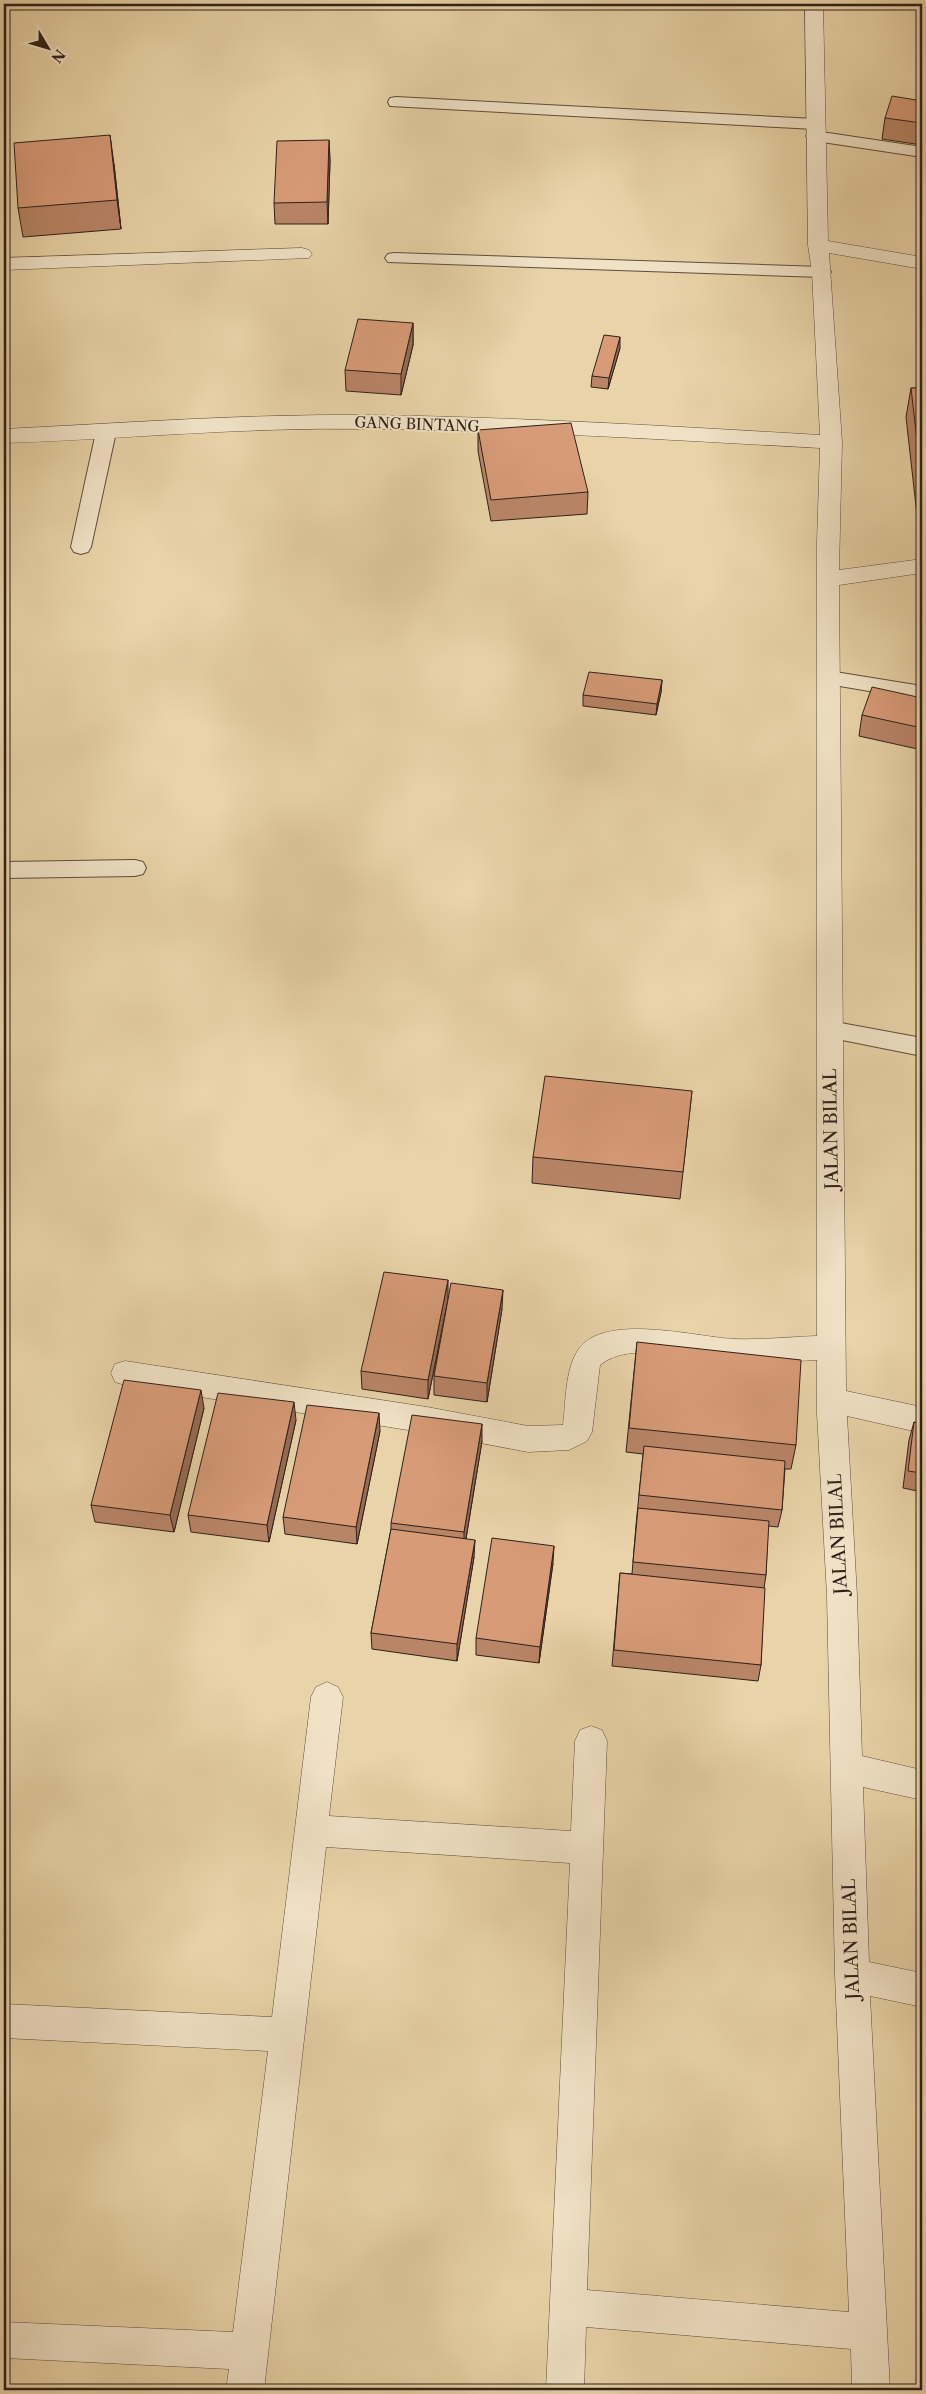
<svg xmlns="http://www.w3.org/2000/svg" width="926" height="2394" font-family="'Libre Caslon Text',serif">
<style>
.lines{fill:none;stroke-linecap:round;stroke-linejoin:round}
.lane-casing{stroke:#5e4d3e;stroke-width:2}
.street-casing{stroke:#5e4d3e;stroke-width:1}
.lane{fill:#f1e2c6;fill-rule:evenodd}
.street{fill:#f1e2c6;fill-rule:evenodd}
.wall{fill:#b98567;stroke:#2f201a}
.shaded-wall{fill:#966c54;stroke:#2f201a}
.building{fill:#d79b78;stroke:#2f201a}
.labels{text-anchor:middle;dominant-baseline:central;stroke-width:4;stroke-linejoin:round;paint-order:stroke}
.far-street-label{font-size:15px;fill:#2f201a;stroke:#f1e2c6}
.street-label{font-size:18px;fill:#2f201a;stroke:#f1e2c6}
</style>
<rect width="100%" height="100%" fill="#e9d3a8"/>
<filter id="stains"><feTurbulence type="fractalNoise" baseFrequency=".004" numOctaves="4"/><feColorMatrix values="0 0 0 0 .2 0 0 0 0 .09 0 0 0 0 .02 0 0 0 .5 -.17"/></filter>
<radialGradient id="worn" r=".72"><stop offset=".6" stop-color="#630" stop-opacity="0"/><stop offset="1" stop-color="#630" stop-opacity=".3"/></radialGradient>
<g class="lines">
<defs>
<path id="lane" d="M 396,97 L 815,119 L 821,120 L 823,124 L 821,128 L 815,129 L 390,106 L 388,102 L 390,98 Z
M 815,131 L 922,147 L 922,157 L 809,140 L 806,136 L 809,132 Z
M 394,253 L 822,267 L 828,268 L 831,272 L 828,276 L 822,277 L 388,262 L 385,258 L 388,254 Z
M 106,426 L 113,428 L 116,432 L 91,547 L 88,552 L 81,554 L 74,552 L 71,547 L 96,432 L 99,428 Z
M 829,671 L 922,686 L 922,700 L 822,683 L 818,678 L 822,673 Z
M 135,860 L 143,862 L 146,868 L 143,874 L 135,876 L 4,878 L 4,862 Z
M 830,1021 L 922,1038 L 922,1056 L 822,1036 L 818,1030 L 822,1024 Z"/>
<path id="street" d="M 805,4 L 823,4 L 828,241 L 922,257 L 922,269 L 829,253 L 842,442 L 839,570 L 922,559 L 922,573 L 839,585 L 846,1391 L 922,1407 L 922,1433 L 847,1416 L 857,1596 L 862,1756 L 922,1770 L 922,1800 L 863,1787 L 869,1962 L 922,1973 L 922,2007 L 870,1996 L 890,2390 L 852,2390 L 851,2349 L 586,2327 L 584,2390 L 546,2390 L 570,1863 L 326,1847 L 264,2390 L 226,2390 L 229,2369 L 4,2358 L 4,2322 L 233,2332 L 268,2051 L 4,2038 L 4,2004 L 272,2017 L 311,1697 L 316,1687 L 327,1682 L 338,1687 L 343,1697 L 329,1816 L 571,1831 L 575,1741 L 580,1730 L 591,1726 L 602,1730 L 607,1741 L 587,2290 L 849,2312 L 835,1975 L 827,1596 L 817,1413 L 817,1360 C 789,1361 760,1365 732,1363 C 694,1361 632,1339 600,1365 L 592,1432 L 587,1441 L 569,1450 L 528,1452 L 427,1433 L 125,1385 L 115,1382 L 111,1373 L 115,1364 L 125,1361 L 427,1407 L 528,1426 L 563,1425 C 566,1401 565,1370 578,1350 C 603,1312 696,1337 733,1339 C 761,1340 789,1337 817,1336 L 817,543 L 820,448 C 669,440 517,430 365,429 C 244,427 124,439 4,443 L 4,429 C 124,423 245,414 365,415 C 517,417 668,426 820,435 L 812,272 L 808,245 Z
M 302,248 L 309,250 L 312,254 L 309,258 L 4,270 L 4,258 Z"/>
</defs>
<use href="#lane" class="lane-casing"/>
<use href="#street" class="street-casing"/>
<use href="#lane" class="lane"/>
<use href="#street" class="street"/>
</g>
<path class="wall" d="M 922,101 L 922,145 L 882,139 L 885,118 Z
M 329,140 L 330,161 L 328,224 L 275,224 L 274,203 Z
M 114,164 L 121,229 L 23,237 L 18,208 Z
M 413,323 L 413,345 L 401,395 L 346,391 L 345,370 Z
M 620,348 L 608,389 L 591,387 L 592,376 Z
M 911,388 L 922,388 L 922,524 L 918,524 L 906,417 Z
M 478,430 L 588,492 L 587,514 L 491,521 L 478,451 Z
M 662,680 L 661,692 L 656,715 L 583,706 L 583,695 Z
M 922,698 L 922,750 L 859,736 L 862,715 Z
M 692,1091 L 680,1199 L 532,1183 L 533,1157 Z
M 448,1298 L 502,1309 L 487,1402 L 434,1395 L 434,1376 L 446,1310 L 428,1399 L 362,1389 L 361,1371 Z
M 637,1342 L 796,1445 L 791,1469 L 785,1469 L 782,1510 L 778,1527 L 768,1526 L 766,1575 L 764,1588 L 761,1665 L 758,1681 L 612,1666 L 620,1573 L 632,1574 L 636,1525 L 643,1454 L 626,1452 Z
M 204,1408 L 174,1532 L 95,1522 L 91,1505 Z
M 296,1420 L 269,1542 L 191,1532 L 188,1515 Z
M 914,1422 L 922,1424 L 922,1492 L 903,1488 L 909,1440 Z
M 380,1431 L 357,1544 L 285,1534 L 283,1517 Z
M 482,1441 L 466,1539 L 474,1557 L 457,1661 L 372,1649 L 371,1633 L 391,1529 L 391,1523 Z
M 553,1563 L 539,1663 L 476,1655 L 476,1638 Z"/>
<path class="shaded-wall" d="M 110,135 L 114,164 L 121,229 L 117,200 Z
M 329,140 L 330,161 L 328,224 L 327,202 Z
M 413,323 L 413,345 L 401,395 L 401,374 Z
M 620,337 L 620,348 L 608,389 L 609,378 Z
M 662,680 L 661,692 L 656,715 L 657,704 Z
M 448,1280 L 448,1299 L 428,1399 L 428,1380 Z
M 503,1290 L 502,1309 L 487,1402 L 487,1383 Z
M 201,1390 L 204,1408 L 174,1532 L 170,1515 Z
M 294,1402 L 296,1420 L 269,1542 L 267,1525 Z
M 379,1413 L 380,1431 L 357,1544 L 356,1527 Z
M 482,1424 L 482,1441 L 464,1550 L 464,1532 Z
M 475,1540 L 474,1557 L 457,1661 L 457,1644 Z
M 554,1546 L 553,1563 L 539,1663 L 540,1647 Z"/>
<path class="building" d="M 892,96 L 922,101 L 922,123 L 885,118 Z
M 110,135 L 117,200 L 18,208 L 14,143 Z
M 329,140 L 327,202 L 274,203 L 277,141 Z
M 358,319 L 413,323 L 401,374 L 345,370 Z
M 604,335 L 620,337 L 609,378 L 592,376 Z
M 911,388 L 922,388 L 922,483 Z
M 571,423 L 588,492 L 491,500 L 478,430 Z
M 589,672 L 662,680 L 657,704 L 583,695 Z
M 872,687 L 922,698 L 922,728 L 862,715 Z
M 545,1076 L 692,1091 L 683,1172 L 533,1157 Z
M 384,1272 L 448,1280 L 428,1380 L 361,1371 Z
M 451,1283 L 503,1290 L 487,1383 L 434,1376 Z
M 637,1342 L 801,1360 L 796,1445 L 629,1428 Z
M 124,1380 L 201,1390 L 170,1515 L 91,1505 Z
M 218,1393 L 294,1402 L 267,1525 L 188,1515 Z
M 307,1405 L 379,1413 L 356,1527 L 283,1517 Z
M 412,1415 L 482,1424 L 464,1532 L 391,1523 Z
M 914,1422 L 922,1424 L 922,1473 L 908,1471 Z
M 644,1446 L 785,1461 L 782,1510 L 639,1495 Z
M 638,1508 L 769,1521 L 766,1575 L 633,1562 Z
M 391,1529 L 475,1540 L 457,1644 L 371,1633 Z
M 492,1538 L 554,1546 L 540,1647 L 476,1638 Z
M 620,1573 L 765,1588 L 761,1665 L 614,1650 Z"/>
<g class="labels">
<g class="far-street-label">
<text transform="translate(417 424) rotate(2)">GANG BINTANG</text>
</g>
<g class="street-label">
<text transform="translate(831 1129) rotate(-91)">JALAN BILAL</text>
<text transform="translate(838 1534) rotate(-93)">JALAN BILAL</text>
<text transform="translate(851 1939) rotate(-92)">JALAN BILAL</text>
</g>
</g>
<rect width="926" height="2394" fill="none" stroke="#e9d3a8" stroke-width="20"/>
<rect x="5" y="5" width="916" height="2384" fill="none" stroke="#2f201a" stroke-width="2.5"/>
<rect x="10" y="10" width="906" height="2374" fill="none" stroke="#2f201a"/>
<g transform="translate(48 48) rotate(128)" stroke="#f1e2c6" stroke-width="4" paint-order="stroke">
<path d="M0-4L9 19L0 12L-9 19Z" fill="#2f201a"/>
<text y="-8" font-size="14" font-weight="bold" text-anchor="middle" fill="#2f201a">N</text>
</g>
<rect width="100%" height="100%" filter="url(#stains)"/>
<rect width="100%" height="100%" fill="url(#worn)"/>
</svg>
